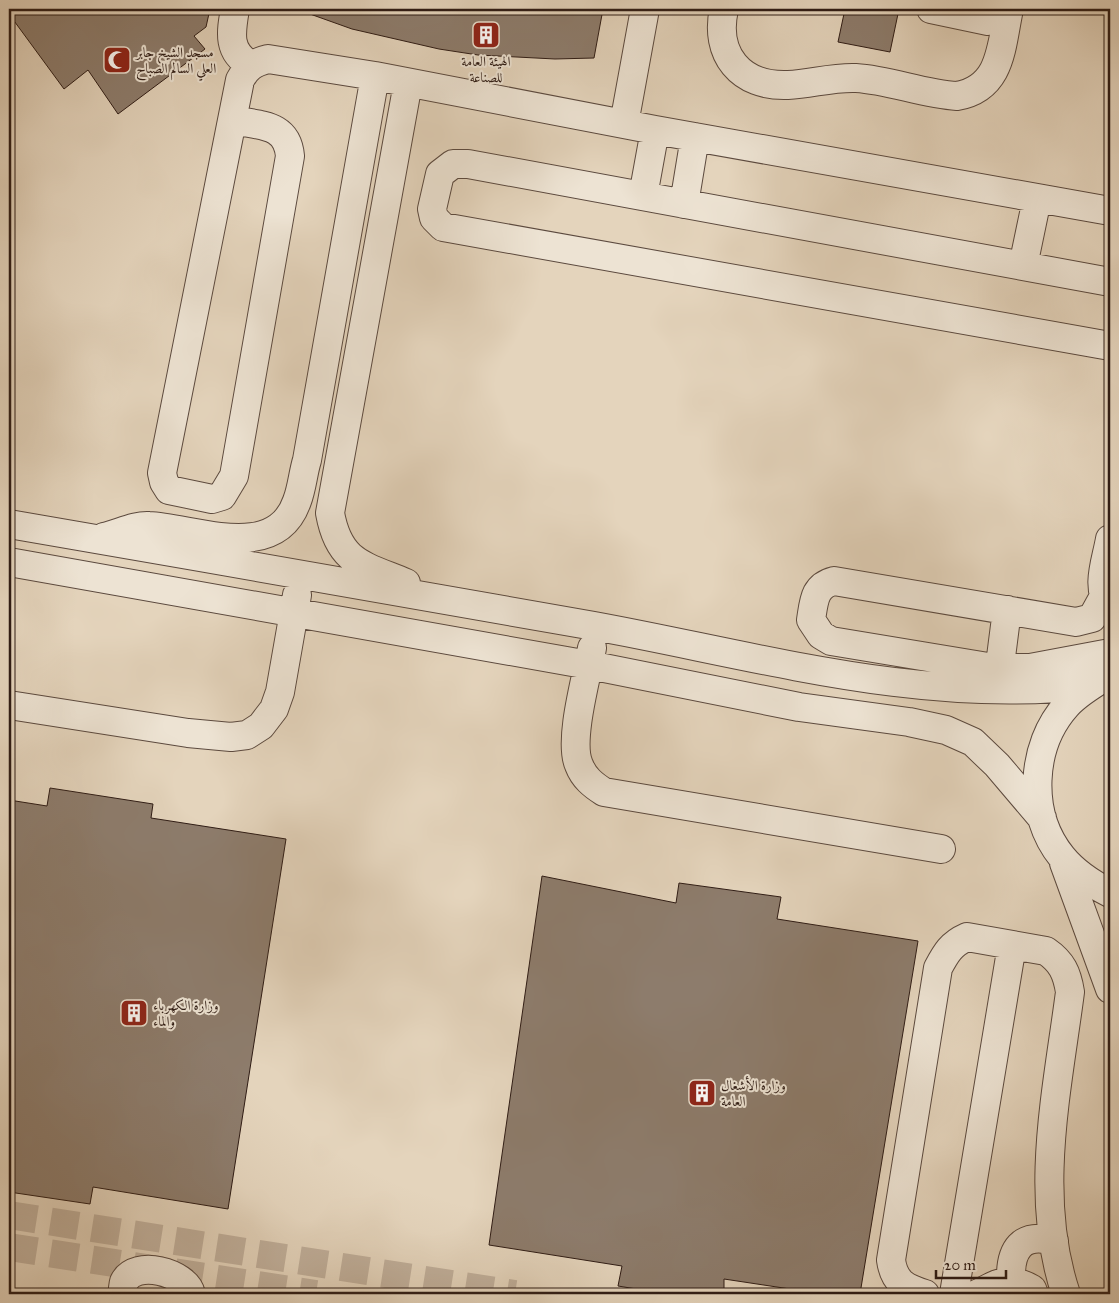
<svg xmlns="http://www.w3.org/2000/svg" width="1119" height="1303" font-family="'IM FELL Great Primer',Amiri,serif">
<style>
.building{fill:#8d7c6c;stroke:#2f1c15}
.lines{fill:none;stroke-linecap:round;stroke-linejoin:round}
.minor-tunnel{stroke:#c0af9b;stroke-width:28;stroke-dasharray:28 14;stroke-linecap:butt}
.minor-casing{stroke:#5c4a3f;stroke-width:30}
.minor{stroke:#ede3d3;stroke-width:28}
.labels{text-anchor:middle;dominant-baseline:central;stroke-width:4;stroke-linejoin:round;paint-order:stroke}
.poi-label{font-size:14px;fill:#2f1c15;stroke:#ede3d3;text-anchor:start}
</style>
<rect width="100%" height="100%" fill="#e4d4bc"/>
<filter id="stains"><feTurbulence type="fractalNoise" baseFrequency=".004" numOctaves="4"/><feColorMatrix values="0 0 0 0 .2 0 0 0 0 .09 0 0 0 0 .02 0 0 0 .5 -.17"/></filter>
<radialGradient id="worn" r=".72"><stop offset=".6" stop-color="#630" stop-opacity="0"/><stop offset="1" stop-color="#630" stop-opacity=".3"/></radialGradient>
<path class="building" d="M 9,9 L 210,9 L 206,27 L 194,36 L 205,49 L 118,114 L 88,70 L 64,89 L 9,14 Z
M 296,9 L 603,9 L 594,58 L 555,59 L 478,55 L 439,49 L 352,29 Z
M 845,9 L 899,9 L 890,52 L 838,42 Z
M 50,788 L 153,804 L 151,818 L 286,839 L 228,1209 L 93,1187 L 90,1204 L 9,1192 L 9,800 L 47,806 Z
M 542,876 L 676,903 L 679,883 L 781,897 L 777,919 L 918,941 L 860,1294 L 823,1294 L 724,1279 L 724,1294 L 667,1294 L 618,1286 L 622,1266 L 489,1245 Z"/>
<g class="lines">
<path class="minor-tunnel" d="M 9,1215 L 515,1294
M 9,1247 L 316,1294"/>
<defs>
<path id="minor" d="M 235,9 C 231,32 227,52 251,65
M 724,9 C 714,54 740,87 788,85 C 811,84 832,77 856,78 C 890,80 923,94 957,96 C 1002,88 1001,46 1009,9
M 931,9 L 988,21 L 996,19 L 1008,9
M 233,120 C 260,126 287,123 290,156 L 234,476 L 222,496 L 212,499 L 169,490 L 164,482 L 162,473 L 240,80 C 247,67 253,63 268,59 L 375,76 L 655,130 L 1110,211
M 624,124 L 645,9
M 643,196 L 655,130
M 684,204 L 695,137
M 1023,266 L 1037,199
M 1110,282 L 468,164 L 453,164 L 440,174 L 432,209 L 434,218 L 443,227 L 1110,346
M 9,524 C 204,558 400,591 594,626 C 758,656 922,705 1090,685
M 104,537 C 118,534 135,525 149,526 C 195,528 275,564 297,501 C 302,488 303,473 307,460 L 375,76
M 1110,539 C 1106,562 1095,587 1110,608
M 9,562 L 589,665 L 799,707 L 909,722 L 946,730 L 973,742 L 997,765 L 1042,818
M 406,583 C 363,565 339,563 330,513 L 408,83
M 1103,598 L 1092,618 L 1076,622 L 834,581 C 814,586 814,601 811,620 L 821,635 L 831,641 L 994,668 L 1030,668 L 1110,653
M 592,648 C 587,675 568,741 579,765 C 584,778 593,785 604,792 L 941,849
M 994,668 L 1001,657 L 1007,610
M 1110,674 C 1095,683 1079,692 1067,705 C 1030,746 1027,814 1062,857 C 1075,873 1092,884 1110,893
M 9,705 L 188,733 L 231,737 L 247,735 L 261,726 L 274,709 L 280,692 L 297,595
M 1064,863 L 1110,989
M 1011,1280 C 1010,1250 1021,1232 1054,1241
M 122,1294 C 123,1291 123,1285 124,1282 C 135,1259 186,1272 191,1294
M 925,1294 C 905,1288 894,1282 891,1260 L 938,968 C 946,953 951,944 967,937 L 1046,951 C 1062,962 1067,973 1070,992 C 1057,1092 1033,1196 1066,1294
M 954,1294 L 1012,945
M 977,1294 C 1000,1283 1007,1275 1032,1289 L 1034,1294"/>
</defs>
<use href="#minor" class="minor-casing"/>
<use href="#minor" class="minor"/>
</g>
<defs>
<symbol id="building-square" viewBox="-11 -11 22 22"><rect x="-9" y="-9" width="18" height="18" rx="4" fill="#8f2418" stroke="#ede3d3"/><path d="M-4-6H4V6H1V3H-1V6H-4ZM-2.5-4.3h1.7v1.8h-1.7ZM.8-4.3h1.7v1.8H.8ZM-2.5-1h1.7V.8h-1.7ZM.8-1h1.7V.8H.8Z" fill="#fff"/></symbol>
<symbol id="mosque-square" viewBox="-11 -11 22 22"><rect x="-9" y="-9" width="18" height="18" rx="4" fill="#8f2418" stroke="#ede3d3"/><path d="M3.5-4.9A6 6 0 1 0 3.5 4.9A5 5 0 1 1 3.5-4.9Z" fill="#fff"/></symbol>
</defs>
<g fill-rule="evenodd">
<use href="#building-square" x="470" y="19" width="32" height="32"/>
<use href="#mosque-square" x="101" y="44" width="32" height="32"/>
<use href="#building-square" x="118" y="997" width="32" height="32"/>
<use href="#building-square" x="686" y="1077" width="32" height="32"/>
</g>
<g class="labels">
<g class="poi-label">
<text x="136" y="52">مسجد الشيخ جابر<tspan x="136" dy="16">العلي السالم الصباح</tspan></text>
<text x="486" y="61" text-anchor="middle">الهيئة العامة<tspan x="486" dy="16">للصناعة</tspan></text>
<text x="153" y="1005">وزارة الكهرباء<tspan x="153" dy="16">والماء</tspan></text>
<text x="721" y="1085">وزارة الأشغال<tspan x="721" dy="16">العامة</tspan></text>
</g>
</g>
<rect width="1119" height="1303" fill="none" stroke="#e4d4bc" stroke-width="30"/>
<rect x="10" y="10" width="1099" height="1283" fill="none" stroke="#2f1c15" stroke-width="2.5"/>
<rect x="15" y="15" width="1089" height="1273" fill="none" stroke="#2f1c15"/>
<path d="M936 1270v8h70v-8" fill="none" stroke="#2f1c15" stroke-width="2.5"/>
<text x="944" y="1270" font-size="15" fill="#2f1c15" stroke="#ede3d3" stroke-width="4" paint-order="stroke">20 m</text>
<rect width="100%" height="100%" filter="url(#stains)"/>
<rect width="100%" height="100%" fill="url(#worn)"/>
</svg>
